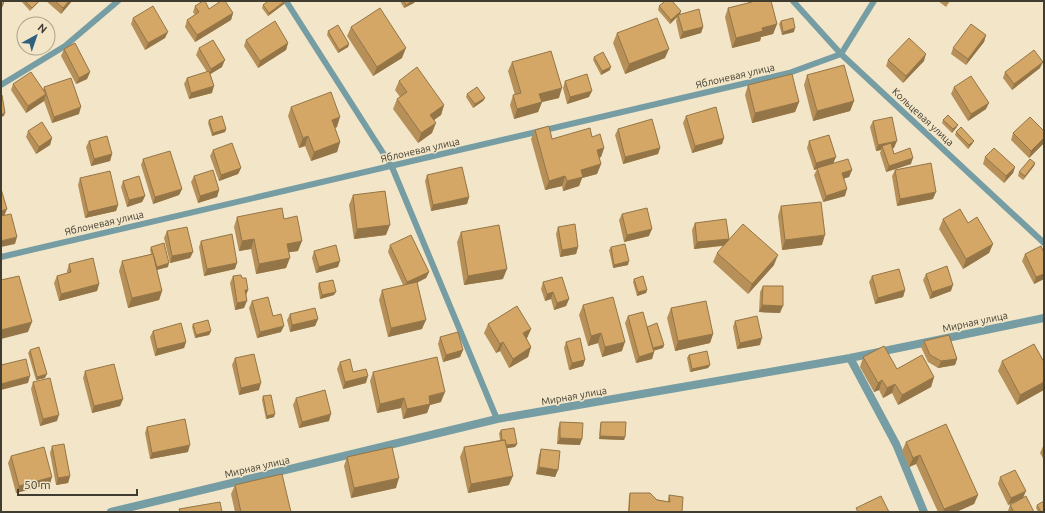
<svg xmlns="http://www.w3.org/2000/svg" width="1045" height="513" font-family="Ubuntu,sans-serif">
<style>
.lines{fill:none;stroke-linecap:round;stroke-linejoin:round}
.lane{stroke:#759da3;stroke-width:6}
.street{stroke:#759da3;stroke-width:8}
.wall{fill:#b69058}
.shaded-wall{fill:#947547}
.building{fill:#d4a766;stroke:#947547}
.labels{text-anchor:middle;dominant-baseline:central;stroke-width:3;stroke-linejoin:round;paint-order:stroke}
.street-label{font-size:10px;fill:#413c30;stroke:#f3e6c8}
</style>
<rect width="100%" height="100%" fill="#f3e6c8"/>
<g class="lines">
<path class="lane" d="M 286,1 L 392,167 L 497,419
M 793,1 L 841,54 L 1044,243
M 1,85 L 65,46 L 118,1
M 1,257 L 789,73 L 841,54 L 874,1"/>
<path class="street" d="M 850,358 L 896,444 L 924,512
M 111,512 L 497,419 L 850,358 L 1044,318"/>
</g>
<path class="wall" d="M 21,1 L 40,1 L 30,11 Z
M 46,1 L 72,1 L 61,14 Z
M 286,1 L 284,4 L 268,16 L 262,8 L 263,5 Z
M 400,1 L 415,1 L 414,3 L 404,8 Z
M 748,1 L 771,1 L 777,24 L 773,34 L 761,37 L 760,41 L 732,48 L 725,17 L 728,8 L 748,3 Z
M 938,1 L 950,1 L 946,7 Z
M 195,6 L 233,13 L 231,20 L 195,42 L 185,27 L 187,20 L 195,15 L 193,12 Z
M 659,6 L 680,14 L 703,27 L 701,33 L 680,39 L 676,21 L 677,17 L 670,24 L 658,10 Z
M 133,18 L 165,38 L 145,50 L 131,24 Z
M 781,21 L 794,32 L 782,35 L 779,24 Z
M 351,27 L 402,58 L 373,76 L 347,36 Z
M 328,31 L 349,44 L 348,47 L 338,53 L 327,35 Z
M 617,33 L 665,58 L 625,74 L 613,43 Z
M 986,35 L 984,42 L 966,65 L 951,54 L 953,48 Z
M 246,40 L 288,43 L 286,50 L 258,68 L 244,46 Z
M 199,48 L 222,67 L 210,74 L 212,93 L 189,99 L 184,84 L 187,78 L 207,72 L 196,55 Z
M 64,49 L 90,72 L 87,79 L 76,84 L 61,56 Z
M 594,57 L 610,70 L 601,75 L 593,60 Z
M 888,60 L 924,61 L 903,83 L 886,66 Z
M 512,62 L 559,98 L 542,102 L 538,112 L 514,119 L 510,105 L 513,95 L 515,95 L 508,71 Z
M 1040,68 L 1012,90 L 1003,78 L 1005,72 Z
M 807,75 L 854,101 L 850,111 L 813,121 L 804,85 Z
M 399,81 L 444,105 L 441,115 L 434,120 L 432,133 L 418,143 L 393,109 L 397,99 L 400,97 L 395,90 Z
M 565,81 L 589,97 L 567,104 L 563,88 Z
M 13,84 L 43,90 L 44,87 L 79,114 L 52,123 L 44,101 L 26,113 L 11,90 Z
M 748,85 L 799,102 L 795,112 L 752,123 L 745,95 Z
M 954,87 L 986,109 L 968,121 L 951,94 Z
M 467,94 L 485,98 L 483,101 L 473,108 L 466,97 Z
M 291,107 L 337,127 L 335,128 L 340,142 L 337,152 L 311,161 L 305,146 L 299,148 L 288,116 Z
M 686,116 L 724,138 L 722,144 L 692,153 L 683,123 Z
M 209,120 L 226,129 L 225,132 L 212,136 L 208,123 Z
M 943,120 L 958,125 L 956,128 L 952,133 L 942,123 Z
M 873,121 L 894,148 L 892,148 L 894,154 L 911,164 L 886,172 L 880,153 L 881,150 L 876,151 L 870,127 Z
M 618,129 L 660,148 L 658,154 L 623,164 L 615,135 Z
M 535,130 L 552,139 L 592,137 L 604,148 L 601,157 L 599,158 L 601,164 L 597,174 L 582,178 L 579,186 L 563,191 L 562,186 L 545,190 L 531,139 Z
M 28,131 L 52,138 L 50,145 L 36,154 L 26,137 Z
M 1044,131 L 1044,143 L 1029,158 L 1011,140 L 1013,133 Z
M 956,132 L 974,141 L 972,144 L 968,149 L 955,135 Z
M 89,141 L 112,154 L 110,161 L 91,166 L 86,147 Z
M 809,141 L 834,163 L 852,170 L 849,177 L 844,178 L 845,196 L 823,202 L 814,175 L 817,169 L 814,170 L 807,148 Z
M 213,150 L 241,168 L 238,174 L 219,181 L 210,156 Z
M 985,157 L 1015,167 L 1013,173 L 1004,183 L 983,164 Z
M 143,159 L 182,189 L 179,195 L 153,204 L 141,165 Z
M 1035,163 L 1034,166 L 1023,180 L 1018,176 L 1019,172 Z
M 895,170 L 933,199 L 897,206 L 892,176 Z
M 427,175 L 469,197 L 467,204 L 431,211 L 425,181 Z
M 194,176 L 219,190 L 217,197 L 198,203 L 191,182 Z
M 80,178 L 118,205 L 116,211 L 85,218 L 78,185 Z
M 123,181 L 145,196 L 142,202 L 127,207 L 121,187 Z
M 353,195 L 386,235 L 354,239 L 349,205 Z
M 781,206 L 822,245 L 782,250 L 778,216 Z
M 622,214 L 649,236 L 624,242 L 619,220 Z
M 237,217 L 284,219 L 298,251 L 289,252 L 286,268 L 256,274 L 251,249 L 239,251 L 234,227 Z
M 943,219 L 968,223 L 993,244 L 989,253 L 963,269 L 939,229 Z
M 695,223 L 729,239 L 728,240 L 774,265 L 748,294 L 713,262 L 717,253 L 723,246 L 694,249 L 692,230 Z
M 558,227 L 578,247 L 576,254 L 560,257 L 556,234 Z
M 167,231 L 193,252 L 190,258 L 170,263 L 164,238 Z
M 461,232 L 503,279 L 464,285 L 457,242 Z
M 201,241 L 235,269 L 204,276 L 199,247 Z
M 390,245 L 429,272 L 426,278 L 417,283 L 422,329 L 388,337 L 379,300 L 382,290 L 403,285 L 388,252 Z
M 151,247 L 168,267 L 157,270 L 162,291 L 159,300 L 128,308 L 119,271 L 122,261 L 151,254 L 150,250 Z
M 611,247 L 628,265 L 613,268 L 609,250 Z
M 314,251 L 338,267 L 316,273 L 312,258 Z
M 1044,253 L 1044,279 L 1034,284 L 1022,261 L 1025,254 Z
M 69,264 L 99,284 L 97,291 L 59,301 L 54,283 L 57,276 L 67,273 L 67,271 Z
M 926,274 L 951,291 L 930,299 L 923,280 Z
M 233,276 L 242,278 L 248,290 L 246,296 L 244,308 L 235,310 L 230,283 Z
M 872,276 L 905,290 L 903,297 L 875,304 L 869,282 Z
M 634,279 L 647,290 L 646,293 L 637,296 L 633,282 Z
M 543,282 L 569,299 L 566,306 L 554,310 L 551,299 L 545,301 L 541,289 Z
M 319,283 L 334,295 L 320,299 L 318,287 Z
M 763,286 L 780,313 L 759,312 L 760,292 Z
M 252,301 L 273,316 L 281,332 L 257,338 L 249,308 Z
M 583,305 L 622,351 L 602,357 L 598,343 L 588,346 L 579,315 Z
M 671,308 L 713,334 L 710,343 L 675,351 L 667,318 Z
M 290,314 L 318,319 L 315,326 L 290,332 L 287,320 Z
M 628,316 L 647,327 L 664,345 L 663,348 L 653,351 L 654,352 L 652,359 L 636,363 L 625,323 Z
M 735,321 L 760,345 L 737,349 L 733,327 Z
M 193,324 L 211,331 L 209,335 L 195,338 L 192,327 Z
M 488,324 L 531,329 L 527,338 L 527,339 L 531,347 L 528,357 L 509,368 L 500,351 L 496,353 L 484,333 Z
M 153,331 L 186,342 L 184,348 L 155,356 L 150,337 Z
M 440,337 L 463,350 L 460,357 L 443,362 L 438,344 Z
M 924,341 L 957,359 L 955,365 L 938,368 L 928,362 L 921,347 Z
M 566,342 L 585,360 L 583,366 L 569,370 L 564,348 Z
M 30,350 L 45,378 L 36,380 L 28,353 Z
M 689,355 L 710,365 L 708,368 L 690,372 L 687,358 Z
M 863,357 L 897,369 L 934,377 L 931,387 L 898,405 L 892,393 L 883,398 L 879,390 L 874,392 L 860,367 Z
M 235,358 L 259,390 L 239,395 L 232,365 Z
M 1002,361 L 1044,362 L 1017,405 L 998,371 Z
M 340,362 L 353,372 L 366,383 L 343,389 L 337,369 Z
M 85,371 L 123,399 L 120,406 L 92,413 L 83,378 Z
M 373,372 L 441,402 L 430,405 L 427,413 L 403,419 L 401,408 L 377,413 L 370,381 Z
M 33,382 L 57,421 L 40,426 L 31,389 Z
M 263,396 L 274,417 L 266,419 L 262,400 Z
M 296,398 L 329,421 L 299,428 L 293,405 Z
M 560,422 L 580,445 L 557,444 L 558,429 Z
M 601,422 L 625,437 L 624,440 L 599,439 L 600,425 Z
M 147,427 L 188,452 L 150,459 L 145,433 Z
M 501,430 L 517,444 L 515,447 L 507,448 L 509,485 L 468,493 L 460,457 L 464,447 L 500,440 L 499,433 Z
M 906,442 L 978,495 L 974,504 L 956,512 L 938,512 L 916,464 L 909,467 L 902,451 Z
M 1044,444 L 1044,460 L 1040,453 Z
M 52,446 L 70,476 L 68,483 L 56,485 L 50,453 Z
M 541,449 L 558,470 L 555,477 L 536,474 L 539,455 Z
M 11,456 L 50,484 L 16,493 L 8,463 Z
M 347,457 L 396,488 L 351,498 L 344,466 Z
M 1000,477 L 1023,497 L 1034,512 L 1008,512 L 1008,511 L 1010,505 L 1018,500 L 1008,505 L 998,484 Z
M 235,485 L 291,512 L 235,512 L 231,494 Z
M 630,493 L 668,502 L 668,499 L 669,495 L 682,512 L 628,512 L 629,496 Z
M 1037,505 L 1044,512 L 1038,512 L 1036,508 Z"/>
<path class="shaded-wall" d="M 69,1 L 72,1 L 61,14 L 63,8 Z
M 286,1 L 284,4 L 268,16 L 269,13 Z
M 412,1 L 415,1 L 414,3 L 404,8 L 406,5 Z
M 4,3 L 1,10 L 1,5 Z
M 681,11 L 680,15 L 678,15 L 677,17 L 670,24 L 671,20 Z
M 233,13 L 231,20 L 195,42 L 197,35 Z
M 777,24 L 773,34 L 761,37 L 760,41 L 732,48 L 736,38 L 762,28 Z
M 703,27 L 701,33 L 680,39 L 683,32 Z
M 795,28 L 794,32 L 782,35 L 783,32 Z
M 168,32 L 165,38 L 145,50 L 148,43 Z
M 986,35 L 984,42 L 966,65 L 968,59 Z
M 288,43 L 286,50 L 258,68 L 260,61 Z
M 349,44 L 348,47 L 338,53 L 339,50 Z
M 406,48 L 402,58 L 373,76 L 377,67 Z
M 669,49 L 665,58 L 625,74 L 629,64 Z
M 926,54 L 924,61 L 903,83 L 906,76 Z
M 225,60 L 222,67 L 209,75 L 211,69 Z
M 1043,62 L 1040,68 L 1012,90 L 1014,84 Z
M 611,67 L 610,70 L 601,75 L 602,71 Z
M 90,72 L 87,79 L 76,84 L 79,78 Z
M 214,86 L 212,93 L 189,99 L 191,93 Z
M 562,88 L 559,98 L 542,102 L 538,112 L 514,119 L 517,109 L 539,94 Z
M 592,91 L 589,97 L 567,104 L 570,97 Z
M 46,94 L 44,101 L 26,113 L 28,106 Z
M 485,98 L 483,101 L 473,108 L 475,104 Z
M 854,101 L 850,111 L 813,121 L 817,111 Z
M 799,102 L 795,112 L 752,123 L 755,113 Z
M 989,103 L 986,109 L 968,121 L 971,114 Z
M 444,105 L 441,115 L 427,125 L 430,115 Z
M 81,107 L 79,114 L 52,123 L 54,117 Z
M 5,113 L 4,116 L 1,117 L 1,114 Z
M 340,117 L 337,127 L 329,130 L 332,120 Z
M 436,123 L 432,133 L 418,143 L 421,133 Z
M 958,125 L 956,128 L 952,133 L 953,129 Z
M 226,129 L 225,132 L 212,136 L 213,133 Z
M 308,136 L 305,146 L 299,148 L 303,138 Z
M 52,138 L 50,145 L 36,154 L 39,147 Z
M 724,138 L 722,144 L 692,153 L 695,146 Z
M 1044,138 L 1044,143 L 1029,158 L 1031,151 Z
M 897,141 L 894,148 L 884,150 L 882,146 L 881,150 L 876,151 L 878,145 Z
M 974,141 L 972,144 L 968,149 L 969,145 Z
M 340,142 L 337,152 L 311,161 L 314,152 Z
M 604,148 L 601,157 L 593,159 L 597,150 Z
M 660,148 L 658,154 L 623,164 L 625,157 Z
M 112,154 L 110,161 L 91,166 L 94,159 Z
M 836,157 L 833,164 L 814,170 L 816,163 Z
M 913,158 L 911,164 L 886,172 L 889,166 Z
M 1035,163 L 1034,166 L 1023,180 L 1025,176 Z
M 601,164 L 597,174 L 582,178 L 579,186 L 563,191 L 567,181 L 581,170 Z
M 1015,167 L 1013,173 L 1004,183 L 1006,176 Z
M 241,168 L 238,174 L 219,181 L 221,175 Z
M 852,170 L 849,177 L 840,180 L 842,173 Z
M 565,176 L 562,186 L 545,190 L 549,181 Z
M 182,189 L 179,195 L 153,204 L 155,197 Z
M 847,189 L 845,196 L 823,202 L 826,196 Z
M 219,190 L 217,197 L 198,203 L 200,196 Z
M 936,192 L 933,199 L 897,206 L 900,199 Z
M 145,196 L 142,202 L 127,207 L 129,200 Z
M 469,197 L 467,204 L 431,211 L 433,205 Z
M 118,205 L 116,211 L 85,218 L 88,212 Z
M 7,209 L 3,219 L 1,219 L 1,211 Z
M 390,225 L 386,235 L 354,239 L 357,229 Z
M 652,229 L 649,236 L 624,242 L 627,235 Z
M 825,235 L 822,245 L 782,250 L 785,240 Z
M 17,237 L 15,244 L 1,247 L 1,241 Z
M 254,239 L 251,249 L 239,251 L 242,241 Z
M 729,239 L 726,245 L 694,249 L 697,242 Z
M 302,241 L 298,251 L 283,253 L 287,244 Z
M 993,244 L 989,253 L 963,269 L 966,259 Z
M 578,247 L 576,254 L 560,257 L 562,250 Z
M 193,252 L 190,258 L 170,263 L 172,256 Z
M 778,255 L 774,265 L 748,294 L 752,284 Z
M 290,258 L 286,268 L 256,274 L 259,264 Z
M 340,261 L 338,267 L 316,273 L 319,267 Z
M 629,261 L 628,265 L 613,268 L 614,265 Z
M 169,263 L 168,267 L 156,270 L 157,267 Z
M 237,263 L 235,269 L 204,276 L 207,269 Z
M 507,269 L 503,279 L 464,285 L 468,276 Z
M 429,272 L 426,278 L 405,288 L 407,282 Z
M 1044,274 L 1044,279 L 1034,284 L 1036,277 Z
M 99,284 L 97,291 L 59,301 L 61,294 Z
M 953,285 L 951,291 L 930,299 L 932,292 Z
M 245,290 L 248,290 L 245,296 Z
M 647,290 L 646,293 L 637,296 L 638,292 Z
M 905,290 L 903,297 L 875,304 L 878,298 Z
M 162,291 L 159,300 L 128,308 L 132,298 Z
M 336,292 L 334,295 L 320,299 L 322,295 Z
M 553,292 L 551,299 L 545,301 L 547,294 Z
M 569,299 L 566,306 L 554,310 L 557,303 Z
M 247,301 L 244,308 L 235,310 L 237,303 Z
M 762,305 L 783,306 L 780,313 L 759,312 Z
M 318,319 L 315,326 L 290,332 L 292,325 Z
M 426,320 L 422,329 L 388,337 L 391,328 Z
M 32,322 L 28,332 L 1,339 L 1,330 Z
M 284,326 L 281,332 L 257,338 L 260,332 Z
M 531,329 L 527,338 L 520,343 L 523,333 Z
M 211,331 L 209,335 L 195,338 L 196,335 Z
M 601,333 L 598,343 L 588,346 L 591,336 Z
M 713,334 L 710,343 L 675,351 L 678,341 Z
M 762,338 L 760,345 L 737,349 L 740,343 Z
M 186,342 L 184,348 L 155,356 L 157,349 Z
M 503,342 L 500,351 L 496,353 L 500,344 Z
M 625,342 L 622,351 L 602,357 L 605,347 Z
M 664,345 L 663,348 L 652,351 L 653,348 Z
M 531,347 L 528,357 L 509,368 L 513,359 Z
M 463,350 L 460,357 L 443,362 L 446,355 Z
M 654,352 L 652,359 L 636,363 L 639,357 Z
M 957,359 L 955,365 L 938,368 L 941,361 Z
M 585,360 L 583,366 L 569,370 L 572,363 Z
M 710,365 L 708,368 L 690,372 L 692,369 Z
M 47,374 L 45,378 L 36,380 L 37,377 Z
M 30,376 L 28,383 L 1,390 L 1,384 Z
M 368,376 L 366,383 L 343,389 L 345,382 Z
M 934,377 L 931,387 L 898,405 L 902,395 Z
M 882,380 L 879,390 L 874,392 L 878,383 Z
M 1044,382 L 1044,390 L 1017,405 L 1020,395 Z
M 261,383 L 259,390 L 239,395 L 241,388 Z
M 895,384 L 892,393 L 883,398 L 887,388 Z
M 445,392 L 441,402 L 430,405 L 427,413 L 403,419 L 407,409 L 429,396 Z
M 404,398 L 401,408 L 377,413 L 380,404 Z
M 123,399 L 120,406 L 92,413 L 94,406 Z
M 275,414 L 274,417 L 266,419 L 267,416 Z
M 331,414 L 329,421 L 299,428 L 302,422 Z
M 59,415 L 57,421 L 40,426 L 43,419 Z
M 600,436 L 625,437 L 624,440 L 599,439 Z
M 560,438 L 582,439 L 580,445 L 557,444 Z
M 517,444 L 515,447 L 502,449 L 503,446 Z
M 190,445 L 188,452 L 150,459 L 152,453 Z
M 920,455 L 916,464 L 909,467 L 913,458 Z
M 539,467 L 558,470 L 555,477 L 536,474 Z
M 70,476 L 68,483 L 56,485 L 58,478 Z
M 513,476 L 509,485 L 468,493 L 471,484 Z
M 52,477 L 50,484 L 16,493 L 19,486 Z
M 399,478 L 396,488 L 351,498 L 354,488 Z
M 1026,491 L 1023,498 L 1008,505 L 1011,498 Z
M 978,495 L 974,504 L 956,512 L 943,512 L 944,509 Z"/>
<path class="building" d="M 1,1 L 2,1 L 4,3 L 1,5 Z
M 25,1 L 39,1 L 32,8 Z
M 55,1 L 69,1 L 63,8 Z
M 203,1 L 205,1 L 209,9 L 221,1 L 225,1 L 233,13 L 197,35 L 187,20 L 199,12 L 195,6 Z
M 268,1 L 285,1 L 269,13 L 263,5 Z
M 404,1 L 412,1 L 406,5 Z
M 665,1 L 672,1 L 681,11 L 671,20 L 659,6 Z
M 752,1 L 771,1 L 777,24 L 762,28 L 763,31 L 736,38 L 728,8 L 752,2 Z
M 153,6 L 168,32 L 148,43 L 133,18 Z
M 380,8 L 406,48 L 377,67 L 351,27 Z
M 699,9 L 703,27 L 683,32 L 678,15 Z
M 657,18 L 669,49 L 629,64 L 617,33 Z
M 793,18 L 795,28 L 783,32 L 781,21 Z
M 275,21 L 288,43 L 260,61 L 246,40 Z
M 971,24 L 986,35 L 968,59 L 953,48 Z
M 338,25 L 349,44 L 339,50 L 328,31 Z
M 909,38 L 926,54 L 906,76 L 888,60 Z
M 213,40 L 225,60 L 211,69 L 199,48 Z
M 75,43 L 90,72 L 79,78 L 64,49 Z
M 1034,50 L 1043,62 L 1014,84 L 1005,72 Z
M 551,51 L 562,88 L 539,94 L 542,102 L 517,109 L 513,95 L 521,93 L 512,62 Z
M 603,52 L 611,67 L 602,71 L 594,57 Z
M 844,65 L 854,101 L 817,111 L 807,75 Z
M 417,67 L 444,105 L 430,115 L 436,123 L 421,133 L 397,99 L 407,92 L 399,81 Z
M 209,71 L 214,86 L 191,93 L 187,78 Z
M 31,72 L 46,94 L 28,106 L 13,84 Z
M 587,74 L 592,91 L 570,97 L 565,81 Z
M 792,74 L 799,102 L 755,113 L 748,85 Z
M 971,76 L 989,103 L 971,114 L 954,87 Z
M 71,78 L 81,107 L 54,117 L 44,87 Z
M 477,87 L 485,98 L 475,104 L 467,94 Z
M 331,92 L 340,117 L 332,120 L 340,142 L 314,152 L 308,136 L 303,138 L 291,107 Z
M 1,95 L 2,95 L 5,113 L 1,114 Z
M 716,107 L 724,138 L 695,146 L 686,116 Z
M 948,115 L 958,125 L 953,129 L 943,120 Z
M 222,116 L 226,129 L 213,133 L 209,120 Z
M 892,117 L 897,141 L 878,145 L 873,121 Z
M 1030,117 L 1044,131 L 1044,138 L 1031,151 L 1013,133 Z
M 652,119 L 660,148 L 625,157 L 618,129 Z
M 42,122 L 52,138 L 39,147 L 28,131 Z
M 549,126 L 552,139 L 590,128 L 592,137 L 600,134 L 604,148 L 597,150 L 601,164 L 581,170 L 583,177 L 567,181 L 565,176 L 549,181 L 535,130 Z
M 961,127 L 974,141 L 969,145 L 956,132 Z
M 829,135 L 836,157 L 816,163 L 809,141 Z
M 107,136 L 112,154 L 94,159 L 89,141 Z
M 232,143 L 241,168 L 221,175 L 213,150 Z
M 891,143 L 894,154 L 910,148 L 913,158 L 889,166 L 882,146 Z
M 994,148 L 1015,167 L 1006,176 L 985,157 Z
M 170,151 L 182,189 L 155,197 L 143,159 Z
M 848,159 L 852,170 L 842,173 L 847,189 L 826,196 L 817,168 Z
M 1030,159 L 1035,163 L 1025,176 L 1019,172 Z
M 931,163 L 936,192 L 900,199 L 895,170 Z
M 462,167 L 469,197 L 433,205 L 427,175 Z
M 213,170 L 219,190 L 200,196 L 194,176 Z
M 110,171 L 118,205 L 88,212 L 80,178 Z
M 139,176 L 145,196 L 129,200 L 123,181 Z
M 1,189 L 7,209 L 1,211 Z
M 385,191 L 390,225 L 357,229 L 353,195 Z
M 821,202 L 825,235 L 785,240 L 781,206 Z
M 282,208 L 284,219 L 297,216 L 302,241 L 287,244 L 290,258 L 259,264 L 254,239 L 242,241 L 237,217 Z
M 647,208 L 652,229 L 627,235 L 622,214 Z
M 960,209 L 968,223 L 977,217 L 993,244 L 966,259 L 943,219 Z
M 11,214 L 17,237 L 1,241 L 1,216 Z
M 726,219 L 729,239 L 697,242 L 695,223 Z
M 575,224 L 578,247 L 562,250 L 558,227 Z
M 743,224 L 778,255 L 752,284 L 717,253 Z
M 499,225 L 507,269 L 468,276 L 461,232 Z
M 187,227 L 193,252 L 172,256 L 167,231 Z
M 232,234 L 237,263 L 207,269 L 201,241 Z
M 411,235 L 429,272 L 407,282 L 390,245 Z
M 164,243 L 169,263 L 157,267 L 151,247 Z
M 625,244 L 629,261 L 614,265 L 611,247 Z
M 336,245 L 340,261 L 319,267 L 314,251 Z
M 1041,246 L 1044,253 L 1044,274 L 1036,277 L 1025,254 Z
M 153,254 L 162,291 L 132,298 L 122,261 Z
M 93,258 L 99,284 L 61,294 L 57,276 L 71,272 L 69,264 Z
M 947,266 L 953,285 L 932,292 L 926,274 Z
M 899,269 L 905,290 L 878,298 L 872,276 Z
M 241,275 L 242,278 L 246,278 L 248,290 L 245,290 L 247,301 L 237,303 L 233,276 Z
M 19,276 L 32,322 L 1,330 L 1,280 Z
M 643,276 L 647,290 L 638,292 L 634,279 Z
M 562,277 L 569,299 L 557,303 L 553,292 L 547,294 L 543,282 Z
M 333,280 L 336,292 L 322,295 L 319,283 Z
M 417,282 L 426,320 L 391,328 L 382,290 Z
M 763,286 L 783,286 L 783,306 L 762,305 Z
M 268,297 L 273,316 L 281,314 L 284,326 L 260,332 L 252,301 Z
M 613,297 L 625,342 L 605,347 L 601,333 L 591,336 L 583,305 Z
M 706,301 L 713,334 L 678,341 L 671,308 Z
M 517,306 L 531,329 L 523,333 L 531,347 L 513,359 L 503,342 L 500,344 L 488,324 Z
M 315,308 L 318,319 L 292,325 L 290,314 Z
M 643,312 L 654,352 L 639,357 L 628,316 Z
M 757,316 L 762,338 L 740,343 L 735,321 Z
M 208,320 L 211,331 L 196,335 L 193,324 Z
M 181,323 L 186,342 L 157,349 L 153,331 Z
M 657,323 L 664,345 L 653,348 L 647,327 Z
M 458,332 L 463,350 L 446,355 L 440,337 Z
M 949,335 L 957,359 L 941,361 L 930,355 L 924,341 Z
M 580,338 L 585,360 L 572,363 L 566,342 Z
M 1034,344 L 1044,362 L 1044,382 L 1020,395 L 1002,361 Z
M 884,346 L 897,369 L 922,355 L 934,377 L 902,395 L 895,384 L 887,388 L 882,380 L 878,383 L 863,357 Z
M 39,347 L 47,374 L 37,377 L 30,350 Z
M 707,351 L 710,365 L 692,369 L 689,355 Z
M 254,354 L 261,383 L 241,388 L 235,358 Z
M 437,357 L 445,392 L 429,396 L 430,404 L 407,409 L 404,398 L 380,404 L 373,372 Z
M 26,359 L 30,376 L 1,384 L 1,365 Z
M 350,359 L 353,372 L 366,369 L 368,376 L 345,382 L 340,362 Z
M 114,364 L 123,399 L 94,406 L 85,371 Z
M 50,378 L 59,415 L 43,419 L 33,382 Z
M 325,390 L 331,414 L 302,422 L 296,398 Z
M 271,395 L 275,414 L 267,416 L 263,396 Z
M 185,419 L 190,445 L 152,453 L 147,427 Z
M 560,422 L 583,423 L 582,439 L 560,438 Z
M 601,422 L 626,422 L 625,437 L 600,436 Z
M 946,424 L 978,495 L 944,509 L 920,455 L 913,458 L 906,442 Z
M 514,428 L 517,444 L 506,445 L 505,440 L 502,440 L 501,430 Z
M 505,440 L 513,476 L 471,484 L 464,447 Z
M 64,444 L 70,476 L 58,478 L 52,446 Z
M 44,447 L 52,477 L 19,486 L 11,456 Z
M 392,447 L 399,478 L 354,488 L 347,457 Z
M 541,449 L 560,451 L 558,470 L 539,467 Z
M 1015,470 L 1026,491 L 1011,498 L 1000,477 Z
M 282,474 L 291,512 L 241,512 L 235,485 Z
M 630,493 L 650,493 L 657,500 L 670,502 L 669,495 L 683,497 L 682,512 L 629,512 Z
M 881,496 L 889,512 L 858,512 L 856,508 Z
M 1026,496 L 1034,512 L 1014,512 L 1010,505 Z
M 1044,501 L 1044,512 L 1041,512 L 1037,505 Z
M 220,502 L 222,512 L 180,512 L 179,509 Z"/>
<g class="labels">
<g class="street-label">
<text transform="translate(735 76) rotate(-13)">Яблоневая улица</text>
<text transform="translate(923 117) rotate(43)">Кольцевая улица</text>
<text transform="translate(420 150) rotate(-13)">Яблоневая улица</text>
<text transform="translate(104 223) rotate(-13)">Яблоневая улица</text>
<text transform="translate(975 322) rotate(-12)">Мирная улица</text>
<text transform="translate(574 396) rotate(-10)">Мирная улица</text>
<text transform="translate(257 467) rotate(-13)">Мирная улица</text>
</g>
</g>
<rect width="1045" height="513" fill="none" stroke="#413c30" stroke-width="4"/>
<g transform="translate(36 36) rotate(40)"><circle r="19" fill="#f3e6c8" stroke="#aca28b"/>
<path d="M0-3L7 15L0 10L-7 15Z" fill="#30607e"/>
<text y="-6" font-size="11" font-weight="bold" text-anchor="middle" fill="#413c30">N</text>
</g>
<path d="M18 489v6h119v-6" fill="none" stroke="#413c30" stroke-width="2"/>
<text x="24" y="489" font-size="12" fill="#413c30" stroke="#f3e6c8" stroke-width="3" paint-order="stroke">50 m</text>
</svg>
